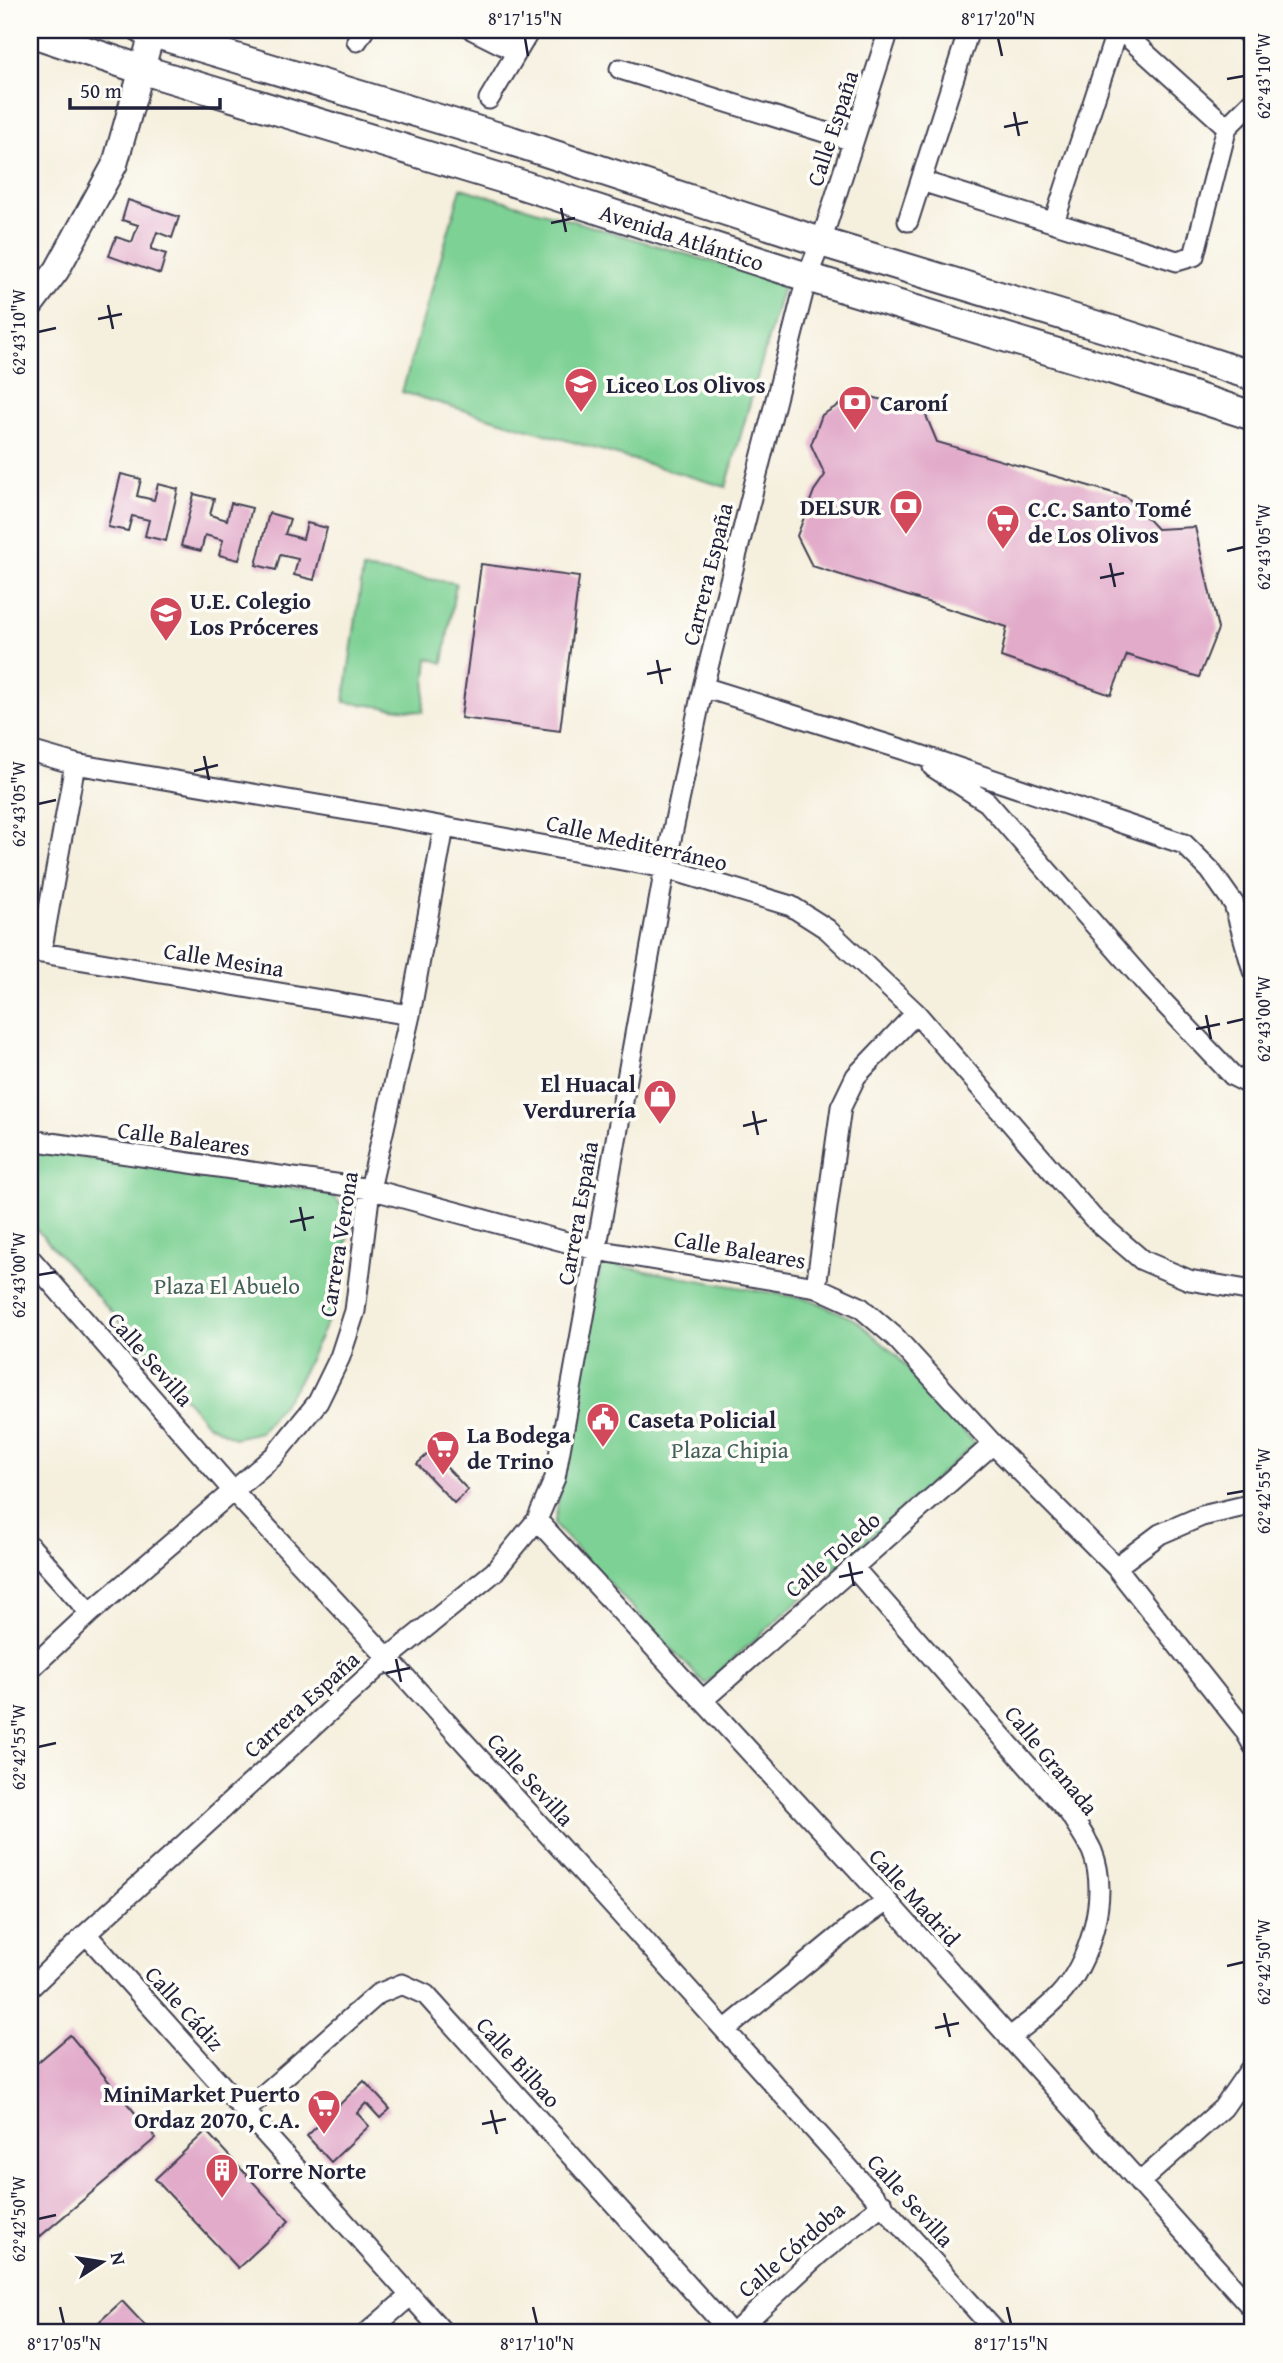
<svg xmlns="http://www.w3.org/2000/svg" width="1283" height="2363" font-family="'Gentium Book Plus',serif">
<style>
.green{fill:#7ed194;stroke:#507a68;stroke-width:2}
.building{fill:#e2abca}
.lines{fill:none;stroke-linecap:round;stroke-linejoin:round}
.minor-casing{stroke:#424153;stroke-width:23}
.tertiary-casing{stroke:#424153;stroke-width:28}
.secondary-casing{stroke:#424153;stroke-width:32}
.minor{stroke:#fff;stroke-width:19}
.tertiary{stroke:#fff;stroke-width:24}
.secondary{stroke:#fff;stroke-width:28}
.ticks{fill:none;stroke:#22223b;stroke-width:2.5}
.labels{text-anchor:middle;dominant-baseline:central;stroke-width:7;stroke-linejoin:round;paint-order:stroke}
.street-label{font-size:23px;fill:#22223b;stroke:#fdfcf7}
.poi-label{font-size:23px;font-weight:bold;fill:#22223b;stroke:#fdfcf7;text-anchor:start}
.park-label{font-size:23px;fill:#425f5a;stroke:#fdfcf7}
.neatline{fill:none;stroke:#22223b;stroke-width:2.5}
.ticks-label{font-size:18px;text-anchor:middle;fill:#22223b}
</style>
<rect width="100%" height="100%" fill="#fdfcf7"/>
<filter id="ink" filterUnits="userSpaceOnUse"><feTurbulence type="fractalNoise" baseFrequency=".0143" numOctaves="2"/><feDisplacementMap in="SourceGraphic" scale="14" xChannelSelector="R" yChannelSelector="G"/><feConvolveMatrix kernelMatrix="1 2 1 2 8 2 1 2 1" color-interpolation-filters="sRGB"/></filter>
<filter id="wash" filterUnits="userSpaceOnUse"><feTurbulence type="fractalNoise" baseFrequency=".00686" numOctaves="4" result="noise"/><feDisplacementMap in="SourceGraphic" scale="28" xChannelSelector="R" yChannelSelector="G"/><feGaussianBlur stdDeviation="1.57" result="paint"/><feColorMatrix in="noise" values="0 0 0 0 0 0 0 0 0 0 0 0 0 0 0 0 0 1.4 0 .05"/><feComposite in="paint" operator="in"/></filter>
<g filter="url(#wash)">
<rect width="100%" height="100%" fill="#f5efdd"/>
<path class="green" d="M 461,188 L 784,283 L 726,487 L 402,392 Z
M 363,569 L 456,583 L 443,663 L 428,658 L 423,712 L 344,702 Z
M 30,1150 L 331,1193 L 343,1207 L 348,1235 L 336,1304 L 296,1386 L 260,1432 L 234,1438 L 207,1424 L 113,1314 L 30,1222 Z
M 601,1263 L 812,1300 L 856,1320 L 896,1355 L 975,1444 L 705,1684 L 554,1525 Z"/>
<g id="blocks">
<path class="building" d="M 128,200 L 179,217 L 172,238 L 157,232 L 151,249 L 166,254 L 160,274 L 109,256 L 116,237 L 132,242 L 138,225 L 122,220 Z
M 859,393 L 925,413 L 937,442 L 1127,497 L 1157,529 L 1195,527 L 1218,629 L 1199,677 L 1127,655 L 1111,695 L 1001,657 L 1007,627 L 812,566 L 797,536 L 814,491 L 825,475 L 811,445 L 822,415 Z
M 121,474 L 141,479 L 137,496 L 154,500 L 158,484 L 178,489 L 166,541 L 145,536 L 149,520 L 132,516 L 128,531 L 108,527 Z
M 194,494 L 214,499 L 210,515 L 227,520 L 231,503 L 252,508 L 239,560 L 219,555 L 223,540 L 205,535 L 201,551 L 181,546 Z
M 269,513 L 290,519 L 285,534 L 303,539 L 307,523 L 327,528 L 314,580 L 294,575 L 298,559 L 280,555 L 276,570 L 256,565 Z
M 481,564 L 579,577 L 560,731 L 461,718 Z
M 431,1451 L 468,1490 L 454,1503 L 417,1464 Z
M 70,2035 L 156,2138 L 30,2245 L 30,2069 Z
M 364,2081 L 390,2109 L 380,2118 L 366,2103 L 357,2113 L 369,2126 L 331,2162 L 307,2136 Z
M 206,2131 L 289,2221 L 238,2268 L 155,2179 Z
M 122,2301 L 152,2333 L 87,2333 Z"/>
</g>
</g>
<g filter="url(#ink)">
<use href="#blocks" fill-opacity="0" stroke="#424153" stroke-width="2"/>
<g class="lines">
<defs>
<path id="minor" d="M 473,30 L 517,52
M 1120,30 L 1227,127
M 1244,30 L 1253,40
M 357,41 L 364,30
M 620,69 L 853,141
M 489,99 L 530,30
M 921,181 L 1177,261 L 1194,256 L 1227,127 L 1253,101
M 908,221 L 969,30
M 1054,222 L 1117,30
M 703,687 L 908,751 L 1184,844 L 1210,870 L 1234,904 L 1253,971
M 30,751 L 75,764 L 412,821 L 665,868 L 791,906 L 827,929 L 916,1013 L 1093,1218 L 1142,1260 L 1189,1280 L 1253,1291
M 933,767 L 987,802 L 1149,987 L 1233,1076 L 1253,1086
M 30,951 L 410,1015
M 41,953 L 75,764
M 30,1140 L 370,1189 L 596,1250 L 816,1287 L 860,1307 L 895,1337 L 993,1444 L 1116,1567 L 1244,1729 L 1253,1745
M 30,1258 L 234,1492 L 388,1658 L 626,1920 L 997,2333
M 816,1287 L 841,1107 L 856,1076 L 916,1013
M 537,1520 L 887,1901 L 1253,2309
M 30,1546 L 90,1613
M 853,1567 L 1070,1814 C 1077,1826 1086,1838 1092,1851 C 1110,1895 1090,1964 1058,1997 C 1044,2012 1025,2025 1009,2038
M 1116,1567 L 1160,1534 L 1202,1516 L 1253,1504
M 30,1669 L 90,1613 L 274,1456 L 318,1402 L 340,1357 L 355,1311 L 370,1189 L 410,1015 L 444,827
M 703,1700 L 993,1444
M 86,1934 L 444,2333
M 30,1988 L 86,1934 L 388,1658 L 494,1572 L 537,1520 L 555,1478 L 665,868 L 703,687 L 807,277 L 821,242 L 889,30
M 725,2030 L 853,1925 L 887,1901
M 244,2112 L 378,1994 L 402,1984 L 426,1995 L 731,2333
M 1139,2183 L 1223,2108 L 1253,2065
M 367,2333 L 410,2296
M 734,2333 L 819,2254 L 883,2204"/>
<path id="tertiary" d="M 30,306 L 57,270 L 115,164 L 153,30"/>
<path id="secondary" d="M 143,30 L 512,141 L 821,242 L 1121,333 L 1253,376
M 30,32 L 140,69 L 501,178 L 807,277 L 1110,369 L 1253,416"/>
</defs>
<use href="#minor" class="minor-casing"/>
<use href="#tertiary" class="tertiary-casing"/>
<use href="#secondary" class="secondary-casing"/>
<use href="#minor" class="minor"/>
<use href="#tertiary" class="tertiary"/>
<use href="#secondary" class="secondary"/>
</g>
</g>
<path class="ticks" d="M 525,38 L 528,56M 998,38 L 1002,56M 1227,79 L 1244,76M 1014,112 L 1019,136M 1004,127 L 1028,122M 561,208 L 566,232M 551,223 L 575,218M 108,305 L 113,329M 98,319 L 122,314M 38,332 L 56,328M 1227,551 L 1244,547M 1110,563 L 1115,587M 1100,578 L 1124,573M 657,660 L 662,684M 647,674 L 671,669M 204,756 L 209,780M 194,771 L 218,765M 38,804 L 56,800M 1206,1015 L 1211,1039M 1227,1023 L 1244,1019M 1196,1029 L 1220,1024M 753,1111 L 758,1135M 743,1126 L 767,1120M 300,1207 L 305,1231M 290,1222 L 314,1217M 38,1275 L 56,1272M 1227,1494 L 1244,1491M 849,1562 L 854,1586M 839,1577 L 863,1572M 396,1659 L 401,1682M 386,1673 L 410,1668M 38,1747 L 56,1743M 1227,1966 L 1244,1962M 944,2013 L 950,2037M 935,2028 L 959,2023M 491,2110 L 497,2134M 482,2124 L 506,2119M 38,2219 L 56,2215M 60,2307 L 64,2324M 533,2307 L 537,2324M 1007,2307 L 1011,2324"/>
<defs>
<symbol id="school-pin" viewBox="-11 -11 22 30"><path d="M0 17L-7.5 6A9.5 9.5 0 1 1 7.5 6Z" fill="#d1495b" stroke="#fdfcf7"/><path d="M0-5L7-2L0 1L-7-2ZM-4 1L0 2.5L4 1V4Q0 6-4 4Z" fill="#fff"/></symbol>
<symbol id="bank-pin" viewBox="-11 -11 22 30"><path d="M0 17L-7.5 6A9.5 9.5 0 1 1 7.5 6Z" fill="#d1495b" stroke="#fdfcf7"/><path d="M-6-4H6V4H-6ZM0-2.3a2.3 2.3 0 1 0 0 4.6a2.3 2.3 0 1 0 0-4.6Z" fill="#fff"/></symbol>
<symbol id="supermarket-pin" viewBox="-11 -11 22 30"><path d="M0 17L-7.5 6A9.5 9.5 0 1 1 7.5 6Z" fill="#d1495b" stroke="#fdfcf7"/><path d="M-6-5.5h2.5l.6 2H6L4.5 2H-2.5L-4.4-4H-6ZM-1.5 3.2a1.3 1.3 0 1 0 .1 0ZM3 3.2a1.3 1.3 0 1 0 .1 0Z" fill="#fff"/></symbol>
<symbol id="shop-pin" viewBox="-11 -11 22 30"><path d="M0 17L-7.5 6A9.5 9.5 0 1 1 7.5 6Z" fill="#d1495b" stroke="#fdfcf7"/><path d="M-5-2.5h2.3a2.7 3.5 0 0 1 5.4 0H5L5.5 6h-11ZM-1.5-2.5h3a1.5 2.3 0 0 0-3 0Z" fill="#fff"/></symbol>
<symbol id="civic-pin" viewBox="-11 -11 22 30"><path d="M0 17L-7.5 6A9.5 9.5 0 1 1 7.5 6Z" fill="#d1495b" stroke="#fdfcf7"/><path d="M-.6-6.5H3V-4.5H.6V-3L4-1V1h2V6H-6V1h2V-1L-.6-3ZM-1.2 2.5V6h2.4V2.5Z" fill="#fff"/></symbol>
<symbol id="building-pin" viewBox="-11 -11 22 30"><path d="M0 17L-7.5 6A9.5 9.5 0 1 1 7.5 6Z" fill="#d1495b" stroke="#fdfcf7"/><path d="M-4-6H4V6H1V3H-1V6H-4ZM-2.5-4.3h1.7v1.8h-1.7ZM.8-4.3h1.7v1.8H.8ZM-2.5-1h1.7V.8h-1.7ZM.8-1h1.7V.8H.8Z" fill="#fff"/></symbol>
</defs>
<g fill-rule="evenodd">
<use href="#school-pin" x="562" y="365" width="38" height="52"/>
<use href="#bank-pin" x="836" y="383" width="38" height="52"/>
<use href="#bank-pin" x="887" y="487" width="38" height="52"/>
<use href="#supermarket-pin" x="984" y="502" width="38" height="52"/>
<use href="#school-pin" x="147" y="594" width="38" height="52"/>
<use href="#shop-pin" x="641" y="1077" width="38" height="52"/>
<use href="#civic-pin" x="584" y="1400" width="38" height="52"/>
<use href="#supermarket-pin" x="424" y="1428" width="38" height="52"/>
<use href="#supermarket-pin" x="305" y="2087" width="38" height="52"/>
<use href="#building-pin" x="203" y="2151" width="38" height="52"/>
</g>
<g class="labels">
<g class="street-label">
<text transform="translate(832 128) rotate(-72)">Calle España</text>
<text transform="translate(682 237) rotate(18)">Avenida Atlántico</text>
<text transform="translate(707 574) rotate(-76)">Carrera España</text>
<text transform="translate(637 842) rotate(13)">Calle Mediterráneo</text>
<text transform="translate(224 959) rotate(9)">Calle Mesina</text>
<text transform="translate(184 1138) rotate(8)">Calle Baleares</text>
<text transform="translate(577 1213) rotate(-80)">Carrera España</text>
<text transform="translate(338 1244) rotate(-81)">Carrera Verona</text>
<text transform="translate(740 1249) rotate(10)">Calle Baleares</text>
<text transform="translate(151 1359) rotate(49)">Calle Sevilla</text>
<text transform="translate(832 1554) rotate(-41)">Calle Toledo</text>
<text transform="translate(301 1704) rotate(-42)">Carrera España</text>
<text transform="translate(1052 1760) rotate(51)">Calle Granada</text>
<text transform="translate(531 1779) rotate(48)">Calle Sevilla</text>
<text transform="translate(915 1897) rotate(48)">Calle Madrid</text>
<text transform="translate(185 2008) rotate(48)">Calle Cádiz</text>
<text transform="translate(519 2062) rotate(48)">Calle Bilbao</text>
<text transform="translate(911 2200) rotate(48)">Calle Sevilla</text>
<text transform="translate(791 2249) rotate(-41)">Calle Córdoba</text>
</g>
<g class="poi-label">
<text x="606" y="384">Liceo Los Olivos</text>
<text x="880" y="402">Caroní</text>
<text x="881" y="506" text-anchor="end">DELSUR</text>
<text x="1028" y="508">C.C. Santo Tomé<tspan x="1028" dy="26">de Los Olivos</tspan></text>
<text x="190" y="600">U.E. Colegio<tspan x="190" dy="26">Los Próceres</tspan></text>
<text x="636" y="1083" text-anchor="end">El Huacal<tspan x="636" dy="26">Verdurería</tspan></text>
<text x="628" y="1419">Caseta Policial</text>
<text x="467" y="1434">La Bodega<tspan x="467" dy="26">de Trino</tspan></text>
<text x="300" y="2093" text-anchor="end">MiniMarket Puerto<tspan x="300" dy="26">Ordaz 2070, C.A.</tspan></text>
<text x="246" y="2170">Torre Norte</text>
</g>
<g class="park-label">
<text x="227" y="1285">Plaza El Abuelo</text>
<text x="730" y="1449">Plaza Chipia</text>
</g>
</g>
<rect width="1283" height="2363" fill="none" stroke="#fdfcf7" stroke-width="77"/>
<g transform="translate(102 2262) rotate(78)" stroke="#fdfcf7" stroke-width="5" paint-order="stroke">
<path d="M0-5L12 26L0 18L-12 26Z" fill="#22223b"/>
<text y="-10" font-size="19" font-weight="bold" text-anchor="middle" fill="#22223b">N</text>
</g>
<path d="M70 98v10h150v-10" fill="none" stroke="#22223b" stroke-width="3.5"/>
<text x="80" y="98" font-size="21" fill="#22223b" stroke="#fdfcf7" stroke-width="5" paint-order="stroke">50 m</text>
<rect x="38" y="38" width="1206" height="2286" class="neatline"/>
<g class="ticks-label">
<text x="525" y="25">8°17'15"N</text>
<text x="998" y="25">8°17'20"N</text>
<text transform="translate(1264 76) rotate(-90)" y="6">62°43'10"W</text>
<text transform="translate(19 332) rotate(-90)" y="6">62°43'10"W</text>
<text transform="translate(1264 547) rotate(-90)" y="6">62°43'05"W</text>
<text transform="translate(19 804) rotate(-90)" y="6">62°43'05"W</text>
<text transform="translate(1264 1019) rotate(-90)" y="6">62°43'00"W</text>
<text transform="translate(19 1275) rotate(-90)" y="6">62°43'00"W</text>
<text transform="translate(1264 1491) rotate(-90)" y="6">62°42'55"W</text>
<text transform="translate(19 1747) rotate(-90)" y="6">62°42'55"W</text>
<text transform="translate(1264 1962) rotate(-90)" y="6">62°42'50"W</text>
<text transform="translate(19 2219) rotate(-90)" y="6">62°42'50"W</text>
<text x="64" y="2350">8°17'05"N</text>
<text x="537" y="2350">8°17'10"N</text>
<text x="1011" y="2350">8°17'15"N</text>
</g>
</svg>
